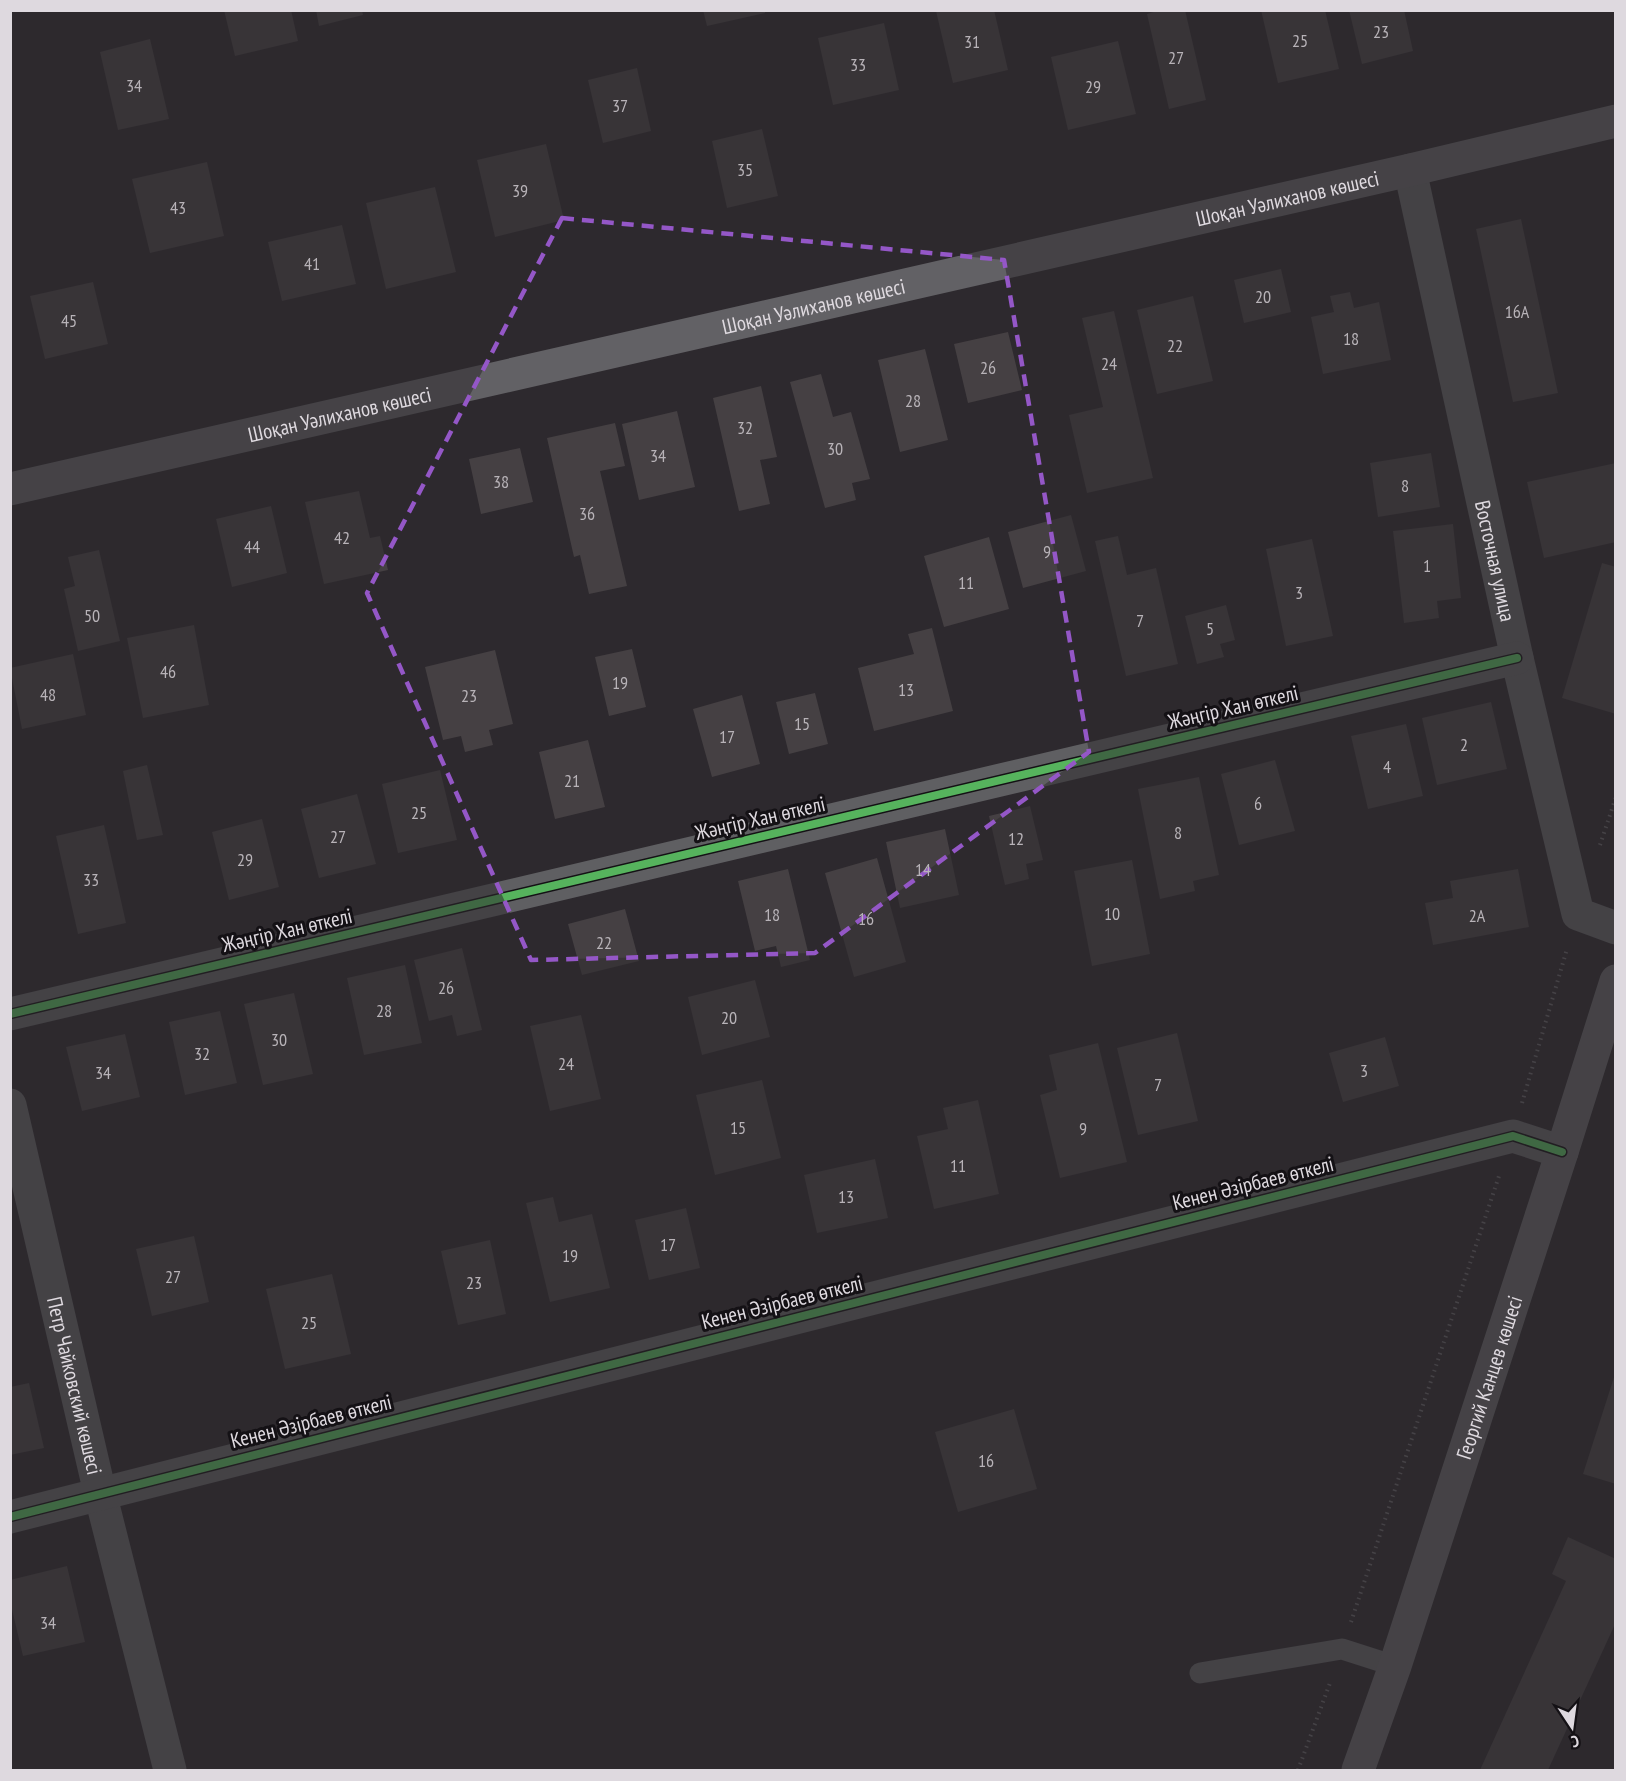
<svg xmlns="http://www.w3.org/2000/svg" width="1626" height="1781" font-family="'PT Sans Narrow',sans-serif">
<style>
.building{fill:#454043}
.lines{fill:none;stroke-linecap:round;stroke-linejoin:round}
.path{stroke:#626064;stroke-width:4;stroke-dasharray:1.5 4.5;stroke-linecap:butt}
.lane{stroke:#5f5f62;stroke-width:21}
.street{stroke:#5f5f62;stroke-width:33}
.secondary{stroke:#626165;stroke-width:33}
.cycleway-casing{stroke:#141115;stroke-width:11}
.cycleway{stroke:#56b35d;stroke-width:8}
.marked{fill:none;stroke:#9457c7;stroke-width:4.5;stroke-dasharray:12 8;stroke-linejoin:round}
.labels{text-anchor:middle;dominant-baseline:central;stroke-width:6;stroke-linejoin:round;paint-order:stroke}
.number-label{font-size:18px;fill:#b8b3b8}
.street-label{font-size:21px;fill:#ded9df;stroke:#141115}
</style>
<rect width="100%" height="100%" fill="#2d292e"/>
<path class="building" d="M 224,10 L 291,10 L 298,41 L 235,56 Z
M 316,10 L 362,10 L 363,15 L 319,26 Z
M 703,10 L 765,10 L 765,13 L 707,26 Z
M 994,10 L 1008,70 L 953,83 L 936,11 Z
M 1160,10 L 1185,10 L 1206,100 L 1169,109 L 1147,14 Z
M 1261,10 L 1325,10 L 1339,69 L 1278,83 Z
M 1349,10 L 1404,10 L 1413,51 L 1362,64 Z
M 884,23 L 899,90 L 833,105 L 818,38 Z
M 150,39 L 169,119 L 118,130 L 100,52 Z
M 1118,41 L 1136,114 L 1068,130 L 1051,57 Z
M 637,68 L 651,131 L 603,143 L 588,80 Z
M 762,129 L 778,196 L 727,208 L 712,141 Z
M 546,144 L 564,220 L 495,237 L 477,160 Z
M 207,162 L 224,236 L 150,253 L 132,179 Z
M 435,187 L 456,272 L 386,289 L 366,203 Z
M 1521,219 L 1558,393 L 1513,402 L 1476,229 Z
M 342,225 L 356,284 L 282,301 L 268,242 Z
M 1281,269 L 1291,312 L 1244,323 L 1234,280 Z
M 93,282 L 108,344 L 45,359 L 30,296 Z
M 1350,292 L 1354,308 L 1379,302 L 1391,360 L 1323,374 L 1311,317 L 1334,312 L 1330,296 Z
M 1193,296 L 1213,381 L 1157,394 L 1137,310 Z
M 1114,311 L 1153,478 L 1087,493 L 1069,415 L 1103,407 L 1082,318 Z
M 1008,332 L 1022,390 L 968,403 L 954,344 Z
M 925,349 L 948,440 L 900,452 L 878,360 Z
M 821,374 L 833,417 L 851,412 L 870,479 L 852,483 L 856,500 L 825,508 L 790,382 Z
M 761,386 L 777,457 L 760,460 L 770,504 L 739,511 L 713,398 Z
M 677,411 L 695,487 L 639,500 L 622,424 Z
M 615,423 L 625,466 L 600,471 L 627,586 L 589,594 L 580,555 L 574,557 L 547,438 Z
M 520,448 L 533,502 L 481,514 L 469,459 Z
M 1431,453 L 1440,507 L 1378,517 L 1370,463 Z
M 1616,463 L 1616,542 L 1544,558 L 1527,482 Z
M 359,491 L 370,538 L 380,536 L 388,570 L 324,584 L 305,502 Z
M 271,506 L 287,573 L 232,587 L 216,519 Z
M 1071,515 L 1086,571 L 1023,588 L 1008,532 Z
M 1453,524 L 1461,598 L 1437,601 L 1439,618 L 1404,623 L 1393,531 Z
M 1118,536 L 1127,575 L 1156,568 L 1178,664 L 1126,676 L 1095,541 Z
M 989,537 L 1009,609 L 944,627 L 924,556 Z
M 1312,539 L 1333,636 L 1286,646 L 1266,549 Z
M 99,550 L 120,641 L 78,651 L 64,589 L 75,586 L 68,557 Z
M 1602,563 L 1616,567 L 1616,714 L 1562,698 Z
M 1226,605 L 1235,640 L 1220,644 L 1224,657 L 1197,664 L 1185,616 Z
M 194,625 L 209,705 L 143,718 L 127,638 Z
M 932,628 L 953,711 L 874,731 L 858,668 L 914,654 L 908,634 Z
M 632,649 L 646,707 L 609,716 L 595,657 Z
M 495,650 L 513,724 L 489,730 L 493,745 L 465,752 L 461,736 L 443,740 L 425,667 Z
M 73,654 L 86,715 L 22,729 L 10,668 Z
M 815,693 L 828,744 L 789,754 L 776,702 Z
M 742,695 L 760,764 L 712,777 L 693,709 Z
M 1491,702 L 1507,769 L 1437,785 L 1422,718 Z
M 1406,724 L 1423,796 L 1368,809 L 1351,736 Z
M 588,740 L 605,807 L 555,819 L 539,752 Z
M 1275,760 L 1295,831 L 1239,845 L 1221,774 Z
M 147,765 L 163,835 L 137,840 L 123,771 Z
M 440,770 L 457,840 L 398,853 L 382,784 Z
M 1199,777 L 1219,875 L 1193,881 L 1195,891 L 1160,899 L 1138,789 Z
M 357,794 L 376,864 L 319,878 L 301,809 Z
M 1030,806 L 1043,860 L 1026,864 L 1029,879 L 1005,885 L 989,816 Z
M 262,819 L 279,887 L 229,900 L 212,832 Z
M 104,825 L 126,923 L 78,934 L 56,836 Z
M 945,829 L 959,895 L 900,908 L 886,842 Z
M 877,858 L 906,962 L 854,977 L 825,873 Z
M 1132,860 L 1150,954 L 1092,966 L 1074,871 Z
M 788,869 L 810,960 L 781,967 L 776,946 L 755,951 L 738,881 Z
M 1518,869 L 1529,927 L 1433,945 L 1425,903 L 1453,898 L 1450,881 Z
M 625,909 L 639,961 L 582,975 L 568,924 Z
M 462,948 L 482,1030 L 457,1036 L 452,1015 L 429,1021 L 414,960 Z
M 405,965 L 422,1043 L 364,1055 L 347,978 Z
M 755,980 L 770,1037 L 702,1055 L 688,997 Z
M 294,993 L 313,1074 L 263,1085 L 244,1004 Z
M 220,1011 L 237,1083 L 185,1095 L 169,1022 Z
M 581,1015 L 601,1099 L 550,1111 L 530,1026 Z
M 1177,1033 L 1198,1121 L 1138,1135 L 1117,1048 Z
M 125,1034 L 140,1097 L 82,1111 L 66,1047 Z
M 1385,1037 L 1399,1086 L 1343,1102 L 1329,1053 Z
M 1098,1043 L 1127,1162 L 1060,1178 L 1040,1095 L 1057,1090 L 1049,1055 Z
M 762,1080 L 781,1158 L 715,1175 L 696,1095 Z
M 978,1100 L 999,1194 L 934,1209 L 917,1136 L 948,1129 L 943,1108 Z
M 875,1159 L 888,1218 L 817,1233 L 804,1175 Z
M 553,1197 L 559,1222 L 592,1214 L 610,1288 L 550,1302 L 526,1203 Z
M 686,1208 L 700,1268 L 649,1280 L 635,1220 Z
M 194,1236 L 209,1302 L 152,1316 L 136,1249 Z
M 490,1240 L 506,1314 L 458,1325 L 441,1251 Z
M 332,1274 L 351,1354 L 285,1369 L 266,1289 Z
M 1616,1371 L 1616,1484 L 1583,1474 Z
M 29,1383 L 44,1448 L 10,1455 L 10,1387 Z
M 1014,1409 L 1037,1489 L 958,1512 L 935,1432 Z
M 1568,1537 L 1616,1559 L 1616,1622 L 1548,1770 L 1480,1770 L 1566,1581 L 1552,1574 Z
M 67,1566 L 85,1642 L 23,1656 L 10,1601 L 10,1580 Z"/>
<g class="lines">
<path class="path" d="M 1600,845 L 1616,797
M 1522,1103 L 1567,949
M 1351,1622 L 1499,1176
M 1298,1770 L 1330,1683"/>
<path class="lane" d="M 1200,1673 L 1342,1649 L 1395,1666"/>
<g class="street">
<path id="s1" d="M 1410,170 L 1517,658 L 1578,914 L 1616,928"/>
<path d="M 10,1014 L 1517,658"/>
<path id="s2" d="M 10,1105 L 100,1493 L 170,1770"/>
<path d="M 10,1517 L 1513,1136 L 1562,1152"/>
</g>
<g class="secondary">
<path id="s3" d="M 10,489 L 1410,170 L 1616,121"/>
<path id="s4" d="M 1358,1770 L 1395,1666 L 1562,1152 L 1616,981"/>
</g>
<defs>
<path id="cycleway" d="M 10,1014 L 1517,658
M 10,1517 L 1513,1136 L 1562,1152"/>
</defs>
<use href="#cycleway" class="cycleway-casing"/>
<use href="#cycleway" class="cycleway"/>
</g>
<path d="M0 0H1626V1781H0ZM 562,218 L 1004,260 L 1089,752 L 815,953 L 531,960 L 367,593 Z" fill="#2d292e" fill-opacity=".55" fill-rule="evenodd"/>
<path class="marked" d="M 562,218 L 1004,260 L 1089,752 L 815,953 L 531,960 L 367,593 Z"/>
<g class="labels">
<g class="number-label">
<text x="1381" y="31">23</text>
<text x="1300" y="40">25</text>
<text x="972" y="41">31</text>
<text x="1176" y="57">27</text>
<text x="858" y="64">33</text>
<text x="134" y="85">34</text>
<text x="1093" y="86">29</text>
<text x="620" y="105">37</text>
<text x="745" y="169">35</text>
<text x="520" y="190">39</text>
<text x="178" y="207">43</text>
<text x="312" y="263">41</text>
<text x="1263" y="296">20</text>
<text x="1517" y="311">16А</text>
<text x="69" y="320">45</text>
<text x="1351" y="338">18</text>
<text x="1175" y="345">22</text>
<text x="1109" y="363">24</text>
<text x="988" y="367">26</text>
<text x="913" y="400">28</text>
<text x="745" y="427">32</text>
<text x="835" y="448">30</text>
<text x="658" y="455">34</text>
<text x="501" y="481">38</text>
<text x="1405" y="485">8</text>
<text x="587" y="513">36</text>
<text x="342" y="537">42</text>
<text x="252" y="546">44</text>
<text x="1047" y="551">9</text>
<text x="1427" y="565">1</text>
<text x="966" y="582">11</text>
<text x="1299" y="592">3</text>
<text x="92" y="615">50</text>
<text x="1140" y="620">7</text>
<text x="1210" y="628">5</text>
<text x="168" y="671">46</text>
<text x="620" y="682">19</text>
<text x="906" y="689">13</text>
<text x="48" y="694">48</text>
<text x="469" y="695">23</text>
<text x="802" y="723">15</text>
<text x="727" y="736">17</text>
<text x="1464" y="744">2</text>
<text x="1387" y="766">4</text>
<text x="572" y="780">21</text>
<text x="1258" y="803">6</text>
<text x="419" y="812">25</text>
<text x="1178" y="832">8</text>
<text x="338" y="836">27</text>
<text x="1016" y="838">12</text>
<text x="245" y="859">29</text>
<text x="923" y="869">14</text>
<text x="91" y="879">33</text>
<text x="1112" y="913">10</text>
<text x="772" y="914">18</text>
<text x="1477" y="915">2А</text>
<text x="866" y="918">16</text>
<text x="604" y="942">22</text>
<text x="446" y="987">26</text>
<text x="384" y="1010">28</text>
<text x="729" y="1017">20</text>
<text x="279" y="1039">30</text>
<text x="202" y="1053">32</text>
<text x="566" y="1063">24</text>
<text x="1364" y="1070">3</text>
<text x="103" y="1072">34</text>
<text x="1158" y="1084">7</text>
<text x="738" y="1127">15</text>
<text x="1083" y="1128">9</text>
<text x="958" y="1165">11</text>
<text x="846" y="1196">13</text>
<text x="668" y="1244">17</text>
<text x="570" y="1255">19</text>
<text x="173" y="1276">27</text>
<text x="474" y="1282">23</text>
<text x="309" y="1322">25</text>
<text x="986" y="1460">16</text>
<text x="48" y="1622">34</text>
</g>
<g class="street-label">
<text stroke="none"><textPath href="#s3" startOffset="1310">Шоқан Уәлиханов көшесі</textPath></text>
<text stroke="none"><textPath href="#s3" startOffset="824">Шоқан Уәлиханов көшесі</textPath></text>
<text stroke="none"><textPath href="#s3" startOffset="338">Шоқан Уәлиханов көшесі</textPath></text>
<text stroke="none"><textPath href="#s1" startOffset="400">Восточная улица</textPath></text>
<text transform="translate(1233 707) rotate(-13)">Жәңгір Хан өткелі</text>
<text transform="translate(760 818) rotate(-13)">Жәңгір Хан өткелі</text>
<text transform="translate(287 930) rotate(-13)">Жәңгір Хан өткелі</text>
<text transform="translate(1253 1183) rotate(-14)">Кенен Әзірбаев өткелі</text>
<text transform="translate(782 1302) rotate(-14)">Кенен Әзірбаев өткелі</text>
<text stroke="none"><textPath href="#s4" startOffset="414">Георгий Канцев көшесі</textPath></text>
<text stroke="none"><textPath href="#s2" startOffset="288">Петр Чайковский көшесі</textPath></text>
<text transform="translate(311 1421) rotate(-14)">Кенен Әзірбаев өткелі</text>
</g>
</g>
<rect width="1626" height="1781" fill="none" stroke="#ded9df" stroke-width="24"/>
<g transform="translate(1572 1727) rotate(167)" stroke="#141115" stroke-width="4.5" paint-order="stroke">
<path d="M0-4.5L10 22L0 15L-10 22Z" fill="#ded9df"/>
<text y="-9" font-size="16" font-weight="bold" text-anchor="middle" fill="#ded9df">С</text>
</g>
</svg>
